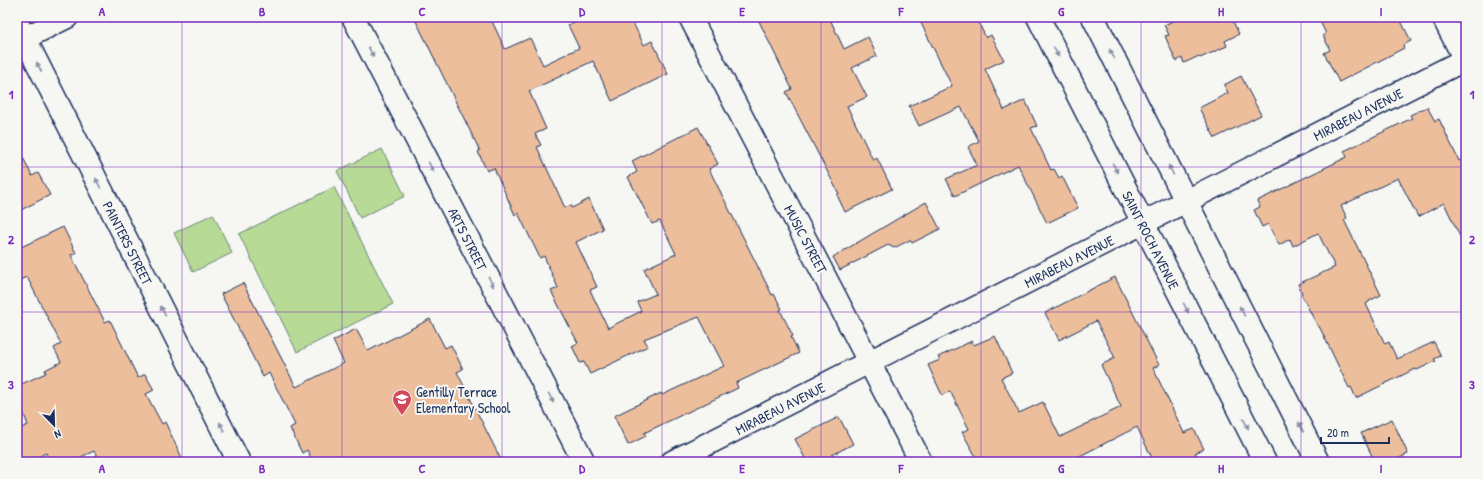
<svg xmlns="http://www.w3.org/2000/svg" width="1483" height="479" font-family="'Patrick Hand',sans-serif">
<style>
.green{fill:#b7db96;stroke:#69857a}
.building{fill:#ecbe9c;stroke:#1b2f5e}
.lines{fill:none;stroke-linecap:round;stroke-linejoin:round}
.minor-casing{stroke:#1b2f5e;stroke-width:25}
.tertiary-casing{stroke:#1b2f5e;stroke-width:25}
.minor{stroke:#f6f6f2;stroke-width:22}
.tertiary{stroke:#f6f6f2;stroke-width:22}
.oneway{fill:#8892a8}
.grid{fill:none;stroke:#7b2cbf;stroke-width:1;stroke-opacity:0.55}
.labels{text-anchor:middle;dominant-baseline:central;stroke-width:4;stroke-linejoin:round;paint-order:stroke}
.street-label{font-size:14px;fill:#1b2f5e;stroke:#f6f6f2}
.poi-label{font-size:14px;fill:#1b2f5e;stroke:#f6f6f2;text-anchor:start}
.neatline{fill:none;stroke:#7b2cbf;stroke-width:1.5}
.grid-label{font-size:13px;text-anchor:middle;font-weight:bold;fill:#7b2cbf}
</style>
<rect width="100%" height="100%" fill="#f6f6f2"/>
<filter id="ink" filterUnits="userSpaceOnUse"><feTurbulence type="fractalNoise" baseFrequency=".025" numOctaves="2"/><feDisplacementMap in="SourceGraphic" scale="8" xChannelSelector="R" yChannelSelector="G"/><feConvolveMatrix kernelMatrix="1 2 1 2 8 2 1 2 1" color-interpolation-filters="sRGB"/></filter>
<g filter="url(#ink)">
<path class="green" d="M 382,149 L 405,196 L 360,218 L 337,171 Z
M 334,187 L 393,304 L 297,352 L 239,234 Z
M 213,214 L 232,253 L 193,272 L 174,233 Z"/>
<path class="building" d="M 414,17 L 490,17 L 505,49 L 530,38 L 543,65 L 579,48 L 568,25 L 584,17 L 630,17 L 644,45 L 652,41 L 668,74 L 612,101 L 593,61 L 529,91 L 546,129 L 535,134 L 541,145 L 537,147 L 565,208 L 571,205 L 572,208 L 589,199 L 603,229 L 576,242 L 597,287 L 590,290 L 608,328 L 641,311 L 637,302 L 656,294 L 644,269 L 676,254 L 660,221 L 652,224 L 628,177 L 637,172 L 632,161 L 698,127 L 718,164 L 709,169 L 772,295 L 774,294 L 782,309 L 780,310 L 793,336 L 791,337 L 799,353 L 736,383 L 738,388 L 644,433 L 646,436 L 628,445 L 614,416 L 661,393 L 662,395 L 724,366 L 699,317 L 644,339 L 648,346 L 590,374 L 584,362 L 580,363 L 572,346 L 578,343 L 551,291 L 558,288 L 544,256 L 540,258 L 518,213 L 515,215 L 494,168 L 487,171 L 478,152 L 480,151 Z
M 757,17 L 829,17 L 844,49 L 868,37 L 877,56 L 852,68 L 867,97 L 847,106 L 873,160 L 877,158 L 892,189 L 845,212 L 837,195 L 839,194 L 786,92 L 792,89 Z
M 918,17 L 976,17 L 986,38 L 991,35 L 1004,60 L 985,69 L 1004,110 L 1025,100 L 1037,126 L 1031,128 L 1051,170 L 1054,169 L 1059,178 L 1062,176 L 1078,208 L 1047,223 L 1018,165 L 955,196 L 946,179 L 977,165 L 968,147 L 979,141 L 961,107 L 919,126 L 909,106 L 952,86 Z
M 1182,17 L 1231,17 L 1239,34 L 1225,41 L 1227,46 L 1200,58 L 1199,56 L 1184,63 L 1182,58 L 1176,61 L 1165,36 L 1169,35 L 1164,25 Z
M 1318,17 L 1399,17 L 1411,41 L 1403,45 L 1404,48 L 1339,82 L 1324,53 L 1330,50 L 1323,35 L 1326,34 Z
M 1241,76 L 1261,115 L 1215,138 L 1199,108 L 1228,93 L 1224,85 Z
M 1427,107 L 1435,121 L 1439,119 L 1459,161 L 1466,157 L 1466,249 L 1444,203 L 1418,217 L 1398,178 L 1341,206 L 1347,218 L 1344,220 L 1381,295 L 1369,301 L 1369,302 L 1366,304 L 1385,344 L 1389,342 L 1397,359 L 1434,342 L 1441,356 L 1434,359 L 1436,361 L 1417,370 L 1415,369 L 1356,398 L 1351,387 L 1349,388 L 1319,326 L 1318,327 L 1301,294 L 1302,293 L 1298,284 L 1335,267 L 1318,233 L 1293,246 L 1290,239 L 1279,245 L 1268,224 L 1262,227 L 1254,210 L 1260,207 L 1257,201 L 1347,157 L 1344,151 L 1412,118 L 1410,115 Z
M 17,145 L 32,176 L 38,173 L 50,195 L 17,212 Z
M 926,202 L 940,229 L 912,243 L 910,240 L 894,248 L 888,245 L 840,270 L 833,257 Z
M 63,227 L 76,253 L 71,255 L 105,322 L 110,320 L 138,378 L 145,374 L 154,390 L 146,394 L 162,424 L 165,422 L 184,462 L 100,462 L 94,451 L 70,462 L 50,462 L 46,453 L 28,462 L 17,462 L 17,430 L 28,425 L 17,397 L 17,386 L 46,373 L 45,370 L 61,362 L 54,348 L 61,344 L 27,277 L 17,281 L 17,249 Z
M 1115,277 L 1159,365 L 1153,368 L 1184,433 L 1194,429 L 1204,449 L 1195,453 L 1200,462 L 1154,462 L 1137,427 L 1068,462 L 979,462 L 962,432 L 969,429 L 950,391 L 942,395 L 928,365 L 940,360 L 938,357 L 972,341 L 974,345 L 995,336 L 1012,373 L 1001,378 L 1019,413 L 1043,402 L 1060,437 L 1121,407 L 1101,365 L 1115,358 L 1096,321 L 1059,340 L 1045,313 Z
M 243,283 L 296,387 L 344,363 L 333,341 L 356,329 L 368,351 L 430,319 L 445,348 L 451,345 L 463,369 L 457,372 L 502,462 L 313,462 L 307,450 L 302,453 L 290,428 L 295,425 L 269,373 L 263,377 L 221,294 Z
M 839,417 L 853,444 L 832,455 L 835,462 L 807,462 L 795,439 Z
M 1392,419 L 1408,454 L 1391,462 L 1375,462 L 1361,433 Z"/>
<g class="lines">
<defs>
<path id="minor" d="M 353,17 L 584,462
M 690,17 L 921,462
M 1038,17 L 1265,462
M 1093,17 L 1318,462
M 1443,17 L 1466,62
M 17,23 L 239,462
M 17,42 L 67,17"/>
<path id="tertiary" d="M 672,462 L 1466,59"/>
</defs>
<use href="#minor" class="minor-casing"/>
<use href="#tertiary" class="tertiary-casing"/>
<use href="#minor" class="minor"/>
<use href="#tertiary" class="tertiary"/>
</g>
<defs><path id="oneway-solid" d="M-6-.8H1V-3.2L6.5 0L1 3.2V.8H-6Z"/></defs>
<g class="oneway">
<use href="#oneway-solid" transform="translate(371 52) rotate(63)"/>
<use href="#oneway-solid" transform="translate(1056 52) rotate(63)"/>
<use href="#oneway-solid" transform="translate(1112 54) rotate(-117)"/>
<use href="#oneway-solid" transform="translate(39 67) rotate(-117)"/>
<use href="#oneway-solid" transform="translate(431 167) rotate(63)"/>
<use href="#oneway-solid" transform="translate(1115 168) rotate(63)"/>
<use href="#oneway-solid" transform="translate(1171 170) rotate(-117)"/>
<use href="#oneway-solid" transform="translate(98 183) rotate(-117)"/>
<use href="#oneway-solid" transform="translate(491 282) rotate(63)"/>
<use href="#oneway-solid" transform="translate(1186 308) rotate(63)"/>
<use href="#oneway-solid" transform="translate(163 311) rotate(-117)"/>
<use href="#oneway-solid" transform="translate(1242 311) rotate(-117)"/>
<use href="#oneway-solid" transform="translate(551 398) rotate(63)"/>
<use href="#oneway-solid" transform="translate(1246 424) rotate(63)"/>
<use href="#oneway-solid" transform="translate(222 427) rotate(-117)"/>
<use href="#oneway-solid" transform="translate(1301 427) rotate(-117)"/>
</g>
</g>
<path class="grid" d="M 182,17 L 182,462M 342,17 L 342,462M 502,17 L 502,462M 662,17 L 662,462M 821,17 L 821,462M 981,17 L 981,462M 1141,17 L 1141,462M 1301,17 L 1301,462M 17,167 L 1466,167M 17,312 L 1466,312"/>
<defs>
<symbol id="school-pin" viewBox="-11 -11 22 30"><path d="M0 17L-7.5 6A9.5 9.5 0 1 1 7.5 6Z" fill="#d1495b" stroke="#f6f6f2"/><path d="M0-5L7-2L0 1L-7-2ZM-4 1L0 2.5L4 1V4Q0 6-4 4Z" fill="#fff"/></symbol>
</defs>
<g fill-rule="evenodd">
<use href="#school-pin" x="391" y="388" width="22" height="30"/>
</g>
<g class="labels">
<g class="street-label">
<text transform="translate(1358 114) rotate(-27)">MIRABEAU AVENUE</text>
<text transform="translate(468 239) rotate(63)">ARTS STREET</text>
<text transform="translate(806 239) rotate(62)">MUSIC STREET</text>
<text transform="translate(1151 240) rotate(63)">SAINT ROCH AVENUE</text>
<text transform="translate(128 243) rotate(63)">PAINTERS STREET</text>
<text transform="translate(1069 261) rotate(-27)">MIRABEAU AVENUE</text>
<text transform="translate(780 408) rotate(-27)">MIRABEAU AVENUE</text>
</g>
<g class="poi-label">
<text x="416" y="391">Gentilly Terrace<tspan x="416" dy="16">Elementary School</tspan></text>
</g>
</g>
<rect width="1483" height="479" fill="none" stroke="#f6f6f2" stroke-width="44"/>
<g transform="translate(54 425) rotate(157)" stroke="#f6f6f2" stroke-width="3" paint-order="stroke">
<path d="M0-3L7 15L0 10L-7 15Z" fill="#1b2f5e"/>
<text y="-6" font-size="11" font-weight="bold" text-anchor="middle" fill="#1b2f5e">N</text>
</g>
<path d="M1321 437v6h68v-6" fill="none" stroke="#1b2f5e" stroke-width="2"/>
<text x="1327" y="437" font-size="12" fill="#1b2f5e" stroke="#f6f6f2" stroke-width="3" paint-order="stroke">20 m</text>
<rect x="22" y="22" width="1439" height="435" class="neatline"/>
<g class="grid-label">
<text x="102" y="16">A</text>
<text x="262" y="16">B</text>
<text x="422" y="16">C</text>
<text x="582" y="16">D</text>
<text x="742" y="16">E</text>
<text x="901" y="16">F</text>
<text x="1061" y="16">G</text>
<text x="1221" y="16">H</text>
<text x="1381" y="16">I</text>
<text x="11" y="99">1</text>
<text x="1472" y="99">1</text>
<text x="11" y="244">2</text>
<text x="1472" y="244">2</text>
<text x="11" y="389">3</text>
<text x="1472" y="389">3</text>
<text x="102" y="473">A</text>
<text x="262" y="473">B</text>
<text x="422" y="473">C</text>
<text x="582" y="473">D</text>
<text x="742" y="473">E</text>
<text x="901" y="473">F</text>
<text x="1061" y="473">G</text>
<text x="1221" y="473">H</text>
<text x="1381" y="473">I</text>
</g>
</svg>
